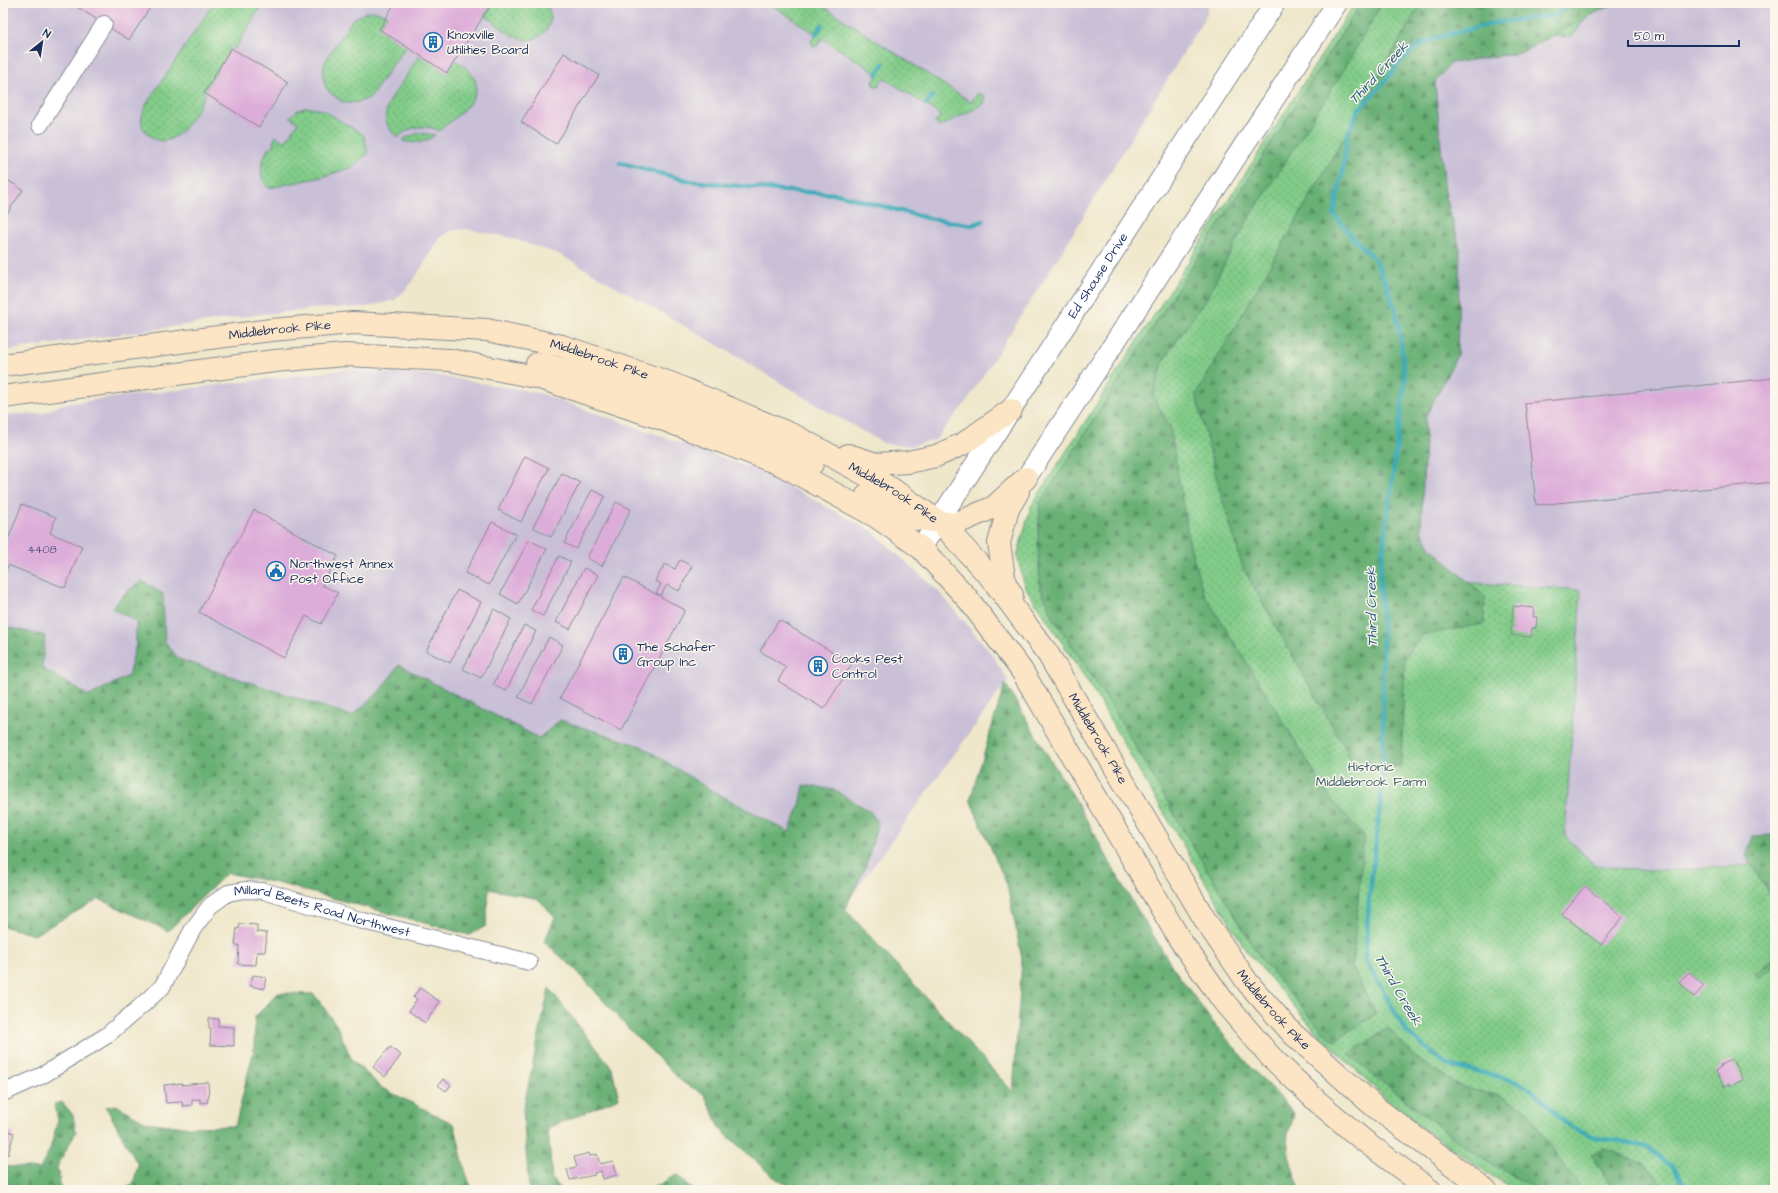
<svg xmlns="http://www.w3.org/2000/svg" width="1778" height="1193" font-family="'Architects Daughter',sans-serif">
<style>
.industrial{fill:#c9bfd7}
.grass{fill:url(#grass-dots);stroke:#4e7e74}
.forest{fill:url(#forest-firs);stroke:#42706a}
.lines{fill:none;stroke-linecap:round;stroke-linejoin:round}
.stream{stroke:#3babb8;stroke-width:4.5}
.building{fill:#ddadd9}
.minor-casing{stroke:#858b94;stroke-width:18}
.tertiary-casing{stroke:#858b94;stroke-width:22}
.secondary-casing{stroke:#858b94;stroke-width:24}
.minor{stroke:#fff;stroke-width:16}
.tertiary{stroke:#fff;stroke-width:20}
.secondary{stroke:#fce5c4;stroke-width:22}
.labels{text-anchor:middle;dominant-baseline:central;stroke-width:3;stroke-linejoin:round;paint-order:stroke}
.number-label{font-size:11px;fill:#4c4e7d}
.poi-label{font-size:13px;fill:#1b2f5e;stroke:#fbf7ec;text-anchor:start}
.street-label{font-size:13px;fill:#1b2f5e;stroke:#fbf7ec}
.park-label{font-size:13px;fill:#3a5e6b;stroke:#fbf7ec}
.water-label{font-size:14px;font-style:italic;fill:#265a7e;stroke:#fbf7ec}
</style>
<defs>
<pattern id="grass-dots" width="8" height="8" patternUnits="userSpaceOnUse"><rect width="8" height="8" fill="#82cc89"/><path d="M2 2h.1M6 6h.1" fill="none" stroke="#6aa673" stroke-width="1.8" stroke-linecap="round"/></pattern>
<pattern id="forest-firs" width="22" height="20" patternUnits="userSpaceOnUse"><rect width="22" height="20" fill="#69b075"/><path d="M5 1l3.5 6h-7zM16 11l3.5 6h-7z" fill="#569063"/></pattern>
</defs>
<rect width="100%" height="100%" fill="#fbf7ec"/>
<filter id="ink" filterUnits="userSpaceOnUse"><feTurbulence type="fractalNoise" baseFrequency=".025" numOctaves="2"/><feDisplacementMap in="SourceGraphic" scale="8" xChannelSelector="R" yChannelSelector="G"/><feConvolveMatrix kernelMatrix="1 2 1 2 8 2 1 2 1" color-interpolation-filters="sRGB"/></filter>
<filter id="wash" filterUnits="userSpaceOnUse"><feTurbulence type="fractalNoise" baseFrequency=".012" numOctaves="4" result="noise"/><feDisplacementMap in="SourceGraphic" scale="16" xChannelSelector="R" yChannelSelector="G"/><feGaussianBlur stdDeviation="0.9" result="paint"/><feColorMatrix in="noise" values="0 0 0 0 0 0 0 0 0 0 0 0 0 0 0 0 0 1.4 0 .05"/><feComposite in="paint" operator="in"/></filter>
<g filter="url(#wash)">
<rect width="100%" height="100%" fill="#efe7ca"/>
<path class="industrial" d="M 3,3 L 1209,3 L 1206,16 L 1061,253 L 967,401 L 935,440 L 911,446 L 885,444 L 817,405 L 723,348 L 561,255 L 507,237 L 466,229 L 449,231 L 441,237 L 410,285 L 395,300 L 367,307 L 326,308 L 263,314 L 3,351 Z
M 1595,3 L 1775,3 L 1775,861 L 1755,865 L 1649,871 L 1596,866 L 1565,836 L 1581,590 L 1400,578 L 1420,60 Z
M 350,369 L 434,375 L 539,393 L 757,470 L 872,531 L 940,593 L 991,653 L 1008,680 L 827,930 L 3,825 L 3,415 L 44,413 L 62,404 Z"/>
<path class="grass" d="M 213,3 L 263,3 L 235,49 L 231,48 L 204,93 L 205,94 C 197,112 173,157 149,135 C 143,130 140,124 142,116 C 145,103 156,90 163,79 C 180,54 197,29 213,3 Z
M 492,3 L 547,3 C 549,9 551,15 550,21 C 548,34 533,43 521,39 C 510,36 494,22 484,15 Z
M 769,3 L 818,3 L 971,102 L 978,93 L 984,96 L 985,101 L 982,105 L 939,127 L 935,123 L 941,115 L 884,78 L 878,86 L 874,86 L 873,82 L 878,74 L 822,38 L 817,46 L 813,46 L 811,42 L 816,34 Z
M 1355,3 L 1595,3 L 1573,36 L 1521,38 L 1420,60 L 1416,412 L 1400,578 L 1581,590 L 1565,836 L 1596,866 L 1649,871 L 1755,865 L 1775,861 L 1775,1190 L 1512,1190 L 1404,1116 L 1316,1032 L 1246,950 L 1149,788 L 1090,685 L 1025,587 L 1017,556 L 1031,506 Z
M 374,11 L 387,15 L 379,29 L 406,46 L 372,95 L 369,98 L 359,102 L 347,103 L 341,101 L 330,93 L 326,88 L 323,76 L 324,65 L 328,56 L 353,19 L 366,12 Z
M 420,55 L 447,73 L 455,60 C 499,86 465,110 439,131 C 426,123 407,127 398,138 C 376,120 388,102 401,84 C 407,74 413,65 420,55 Z
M 307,107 L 323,110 L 364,135 L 368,154 L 364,156 L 353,167 L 338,172 L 322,177 L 269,188 C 256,178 262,159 269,147 L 271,148 L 274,143 L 273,142 L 276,136 L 285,142 L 298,123 L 290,117 L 296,111 Z
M 419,133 L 435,135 C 425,143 415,144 403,141 L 405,138 Z"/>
<path class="forest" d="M 1361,3 L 1382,3 L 1342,73 L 1245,225 L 1206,299 L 1164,359 L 1153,396 L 1170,426 L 1189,541 L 1203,592 L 1331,799 L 1364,835 L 1352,967 L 1376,1014 L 1334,1041 L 1320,1028 L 1263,962 L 1195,850 L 1115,711 L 1054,619 L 1040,587 L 1038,540 L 1040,503 Z
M 1421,3 L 1617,3 L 1605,8 L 1520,53 L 1451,63 L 1435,82 L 1445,192 L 1460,249 L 1457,356 L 1426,416 L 1421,529 L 1431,548 L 1485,597 L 1484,624 L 1422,635 L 1405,658 L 1401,766 L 1357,770 L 1243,568 L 1218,484 L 1196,395 Z
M 142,581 L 163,594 L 165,642 L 179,659 L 352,716 L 379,692 L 399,665 L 539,738 L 560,720 L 641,746 L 706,787 L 789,832 L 800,805 L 804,785 L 834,790 L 870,811 L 878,823 L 866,866 L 845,909 L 1013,1092 L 1022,959 L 1007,885 L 970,800 L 1005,683 L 1042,746 L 1074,797 L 1123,886 L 1172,966 L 1211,1020 L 1256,1073 L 1269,1085 L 1294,1113 C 1293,1120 1290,1127 1288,1134 C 1285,1148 1295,1178 1301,1190 L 792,1190 L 770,1174 L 721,1130 L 704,1094 L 682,1082 L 626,1026 L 576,970 L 544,942 L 555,917 L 538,899 L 489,889 L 486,926 L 469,935 L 277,883 L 227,873 L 168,931 L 99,899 L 34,935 L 3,926 L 3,626 L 45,636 L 42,668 L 89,696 L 128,676 L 136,644 L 136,621 L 111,608 L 126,592 Z
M 1775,835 L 1775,903 L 1746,856 L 1753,836 Z
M 1775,957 L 1775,967 L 1759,979 L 1755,973 Z
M 549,988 L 612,1068 L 619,1098 L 548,1128 L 552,1179 L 563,1190 L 529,1190 L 523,1110 Z
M 278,993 L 314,994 L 337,1026 L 352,1060 L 382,1088 L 454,1124 C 461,1146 462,1170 473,1190 L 118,1190 L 133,1185 L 138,1165 L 106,1107 L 116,1105 L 146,1122 L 184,1127 L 235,1126 L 254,1049 L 255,1017 Z
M 1388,1028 L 1417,1059 L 1462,1087 L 1501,1096 L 1528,1111 L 1540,1132 L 1582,1190 L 1539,1190 L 1525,1183 L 1468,1149 L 1372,1074 L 1349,1054 Z
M 62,1102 L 73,1115 L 76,1132 L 57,1167 L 61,1190 L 24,1190 L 22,1188 L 3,1183 L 3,1166 L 40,1169 L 50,1149 L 58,1120 L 54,1104 Z
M 1604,1148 L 1645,1164 L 1666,1190 L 1614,1190 L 1591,1154 Z
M 677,1175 L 693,1190 L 648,1190 Z"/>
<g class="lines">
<path class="stream" d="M 1571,3 L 1569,6 L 1552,16 L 1499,22 L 1442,36 L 1419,45 L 1399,63 L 1383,84 L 1358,110 L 1347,136 L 1343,169 L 1334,214 L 1354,239 L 1374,258 L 1387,285 L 1395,309 L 1401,341 L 1405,383 L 1380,574 L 1383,639 L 1383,781 L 1369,900 L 1365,959 L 1407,1033 L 1448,1065 L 1510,1079 L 1532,1090 L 1568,1125 L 1594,1137 L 1647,1147 L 1673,1167 L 1688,1190
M 816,34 L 822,25
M 877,74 L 883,64
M 926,105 L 932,96
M 620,163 L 690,181 L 789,191 L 837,194 L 927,218 L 972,225 L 983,221"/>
</g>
<g id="blocks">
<path class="building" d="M 71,3 L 153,3 L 129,40 Z
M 395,3 L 492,3 L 447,73 L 379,29 Z
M 231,48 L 288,82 L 259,127 L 204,93 Z
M 564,53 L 599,75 L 556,144 L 521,122 Z
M 3,177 L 23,190 L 3,219 Z
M 1775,378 L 1775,482 L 1536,505 L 1525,403 Z
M 525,456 L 549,468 L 521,522 L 498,510 Z
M 562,473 L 580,483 L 551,537 L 533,527 Z
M 592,490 L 605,496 L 576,549 L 564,543 Z
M 616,502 L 631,509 L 602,566 L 587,558 Z
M 22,504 L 56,517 L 50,533 L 82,546 L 65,588 L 8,565 L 3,578 L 3,552 Z
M 254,510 L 338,556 L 322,585 L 338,593 L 321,624 L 306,616 L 284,658 L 199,612 Z
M 492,522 L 516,534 L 489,585 L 465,573 Z
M 529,540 L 547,549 L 518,604 L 500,594 Z
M 559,556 L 571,562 L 543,616 L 531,610 Z
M 680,560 L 692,566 L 679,591 L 667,585 L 661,595 L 656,593 L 661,584 L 655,581 L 665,564 L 675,569 Z
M 584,568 L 598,575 L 570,629 L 556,622 Z
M 624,577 L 685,610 L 621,730 L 560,698 Z
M 457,590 L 481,602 L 450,663 L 426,651 Z
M 1513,606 L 1534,608 L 1533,617 L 1537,617 L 1536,628 L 1532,628 L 1531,637 L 1511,635 Z
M 494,609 L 511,619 L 481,678 L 463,669 Z
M 779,620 L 852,664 L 824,709 L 778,681 L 786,667 L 760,651 Z
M 524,625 L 536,631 L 506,691 L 493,685 Z
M 549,637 L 563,645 L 532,704 L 518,697 Z
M 1585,886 L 1623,917 L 1601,945 L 1562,914 Z
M 240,924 L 257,925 L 257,932 L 267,933 L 265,952 L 257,952 L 256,965 L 238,964 L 239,945 L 235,945 L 237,928 L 239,929 Z
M 1689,972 L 1704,986 L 1694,997 L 1679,982 Z
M 253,975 L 266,977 L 264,989 L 250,986 Z
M 420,988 L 440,1002 L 425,1023 L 409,1011 L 417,999 L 413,997 Z
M 209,1018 L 219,1019 L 218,1026 L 234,1027 L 234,1046 L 210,1045 L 211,1028 L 209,1028 Z
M 390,1047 L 401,1055 L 385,1077 L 373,1067 Z
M 1732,1059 L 1743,1080 L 1730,1086 L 1729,1084 L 1724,1087 L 1716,1071 L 1721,1068 L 1720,1065 Z
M 443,1079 L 451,1085 L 446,1091 L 438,1085 Z
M 208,1082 L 209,1098 L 207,1099 L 208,1102 L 200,1103 L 200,1099 L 192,1100 L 192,1105 L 183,1106 L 182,1102 L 166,1103 L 164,1085 L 182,1083 L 182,1085 Z
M 3,1129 L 14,1133 L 8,1155 L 3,1153 Z
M 589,1153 L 590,1156 L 597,1154 L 600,1164 L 613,1161 L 617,1175 L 603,1179 L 601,1171 L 594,1173 L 595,1175 L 570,1180 L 567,1169 L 577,1167 L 574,1157 Z"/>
</g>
</g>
<g filter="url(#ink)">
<use href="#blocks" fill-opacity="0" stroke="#858b94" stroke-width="1"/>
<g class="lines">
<defs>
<g id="minor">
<path d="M 40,125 L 104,24"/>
<path id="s1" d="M 3,1093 L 43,1075 L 106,1036 L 140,1007 L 162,987 L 193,929 L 210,906 L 228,893 L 244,890 L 264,891 L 363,921 L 529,962"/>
</g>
<g id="tertiary">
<path d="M 1026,478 L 1337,3"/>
<path id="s2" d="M 921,548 L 1275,3"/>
</g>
<g id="secondary">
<path d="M 537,364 L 544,364 L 619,385 L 783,448 L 812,464"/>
<path id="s3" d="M 3,365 L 271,330 L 353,323 L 487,330 L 562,346 L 670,383 L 795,436 L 892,489 L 942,524 L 992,579 L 1048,654 L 1207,923 L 1248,983 L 1293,1034 L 1375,1107 L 1486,1190"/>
<path d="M 3,397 L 275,361 L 345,355 L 450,360 L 540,378 L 654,416 L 782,465 L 875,516 L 921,548 L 968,599 L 1022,671 L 1180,940 L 1224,1002 L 1270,1056 L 1319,1103 L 1362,1139 L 1430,1190"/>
<path d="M 848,455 L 876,464 L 908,462 L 936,456 L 963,444 L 1011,410"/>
<path d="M 867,495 L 886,506 L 917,519 L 955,524 L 994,507 L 1026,478"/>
<path d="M 1012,595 L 1005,584 L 999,543 L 1008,509 L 1018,492"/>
</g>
</defs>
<use href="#minor" class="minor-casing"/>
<use href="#tertiary" class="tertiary-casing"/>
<use href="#secondary" class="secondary-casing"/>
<use href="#minor" class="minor"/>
<use href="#tertiary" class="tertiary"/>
<use href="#secondary" class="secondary"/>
</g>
</g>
<defs>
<symbol id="building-ring" viewBox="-11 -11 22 22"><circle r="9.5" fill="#fbf7ec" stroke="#1f6fb2" stroke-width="1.5"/><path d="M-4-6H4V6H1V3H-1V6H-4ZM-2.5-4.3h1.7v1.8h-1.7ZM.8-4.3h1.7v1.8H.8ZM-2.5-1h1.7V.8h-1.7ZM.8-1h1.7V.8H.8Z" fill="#1f6fb2"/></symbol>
<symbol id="civic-ring" viewBox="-11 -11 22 22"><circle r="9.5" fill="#fbf7ec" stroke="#1f6fb2" stroke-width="1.5"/><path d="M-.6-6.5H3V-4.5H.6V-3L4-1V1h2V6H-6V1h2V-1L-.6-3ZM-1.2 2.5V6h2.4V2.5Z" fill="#1f6fb2"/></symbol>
</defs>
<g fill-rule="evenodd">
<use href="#building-ring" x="422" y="31" width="22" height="22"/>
<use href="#civic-ring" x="265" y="560" width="22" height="22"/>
<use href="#building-ring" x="612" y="643" width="22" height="22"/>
<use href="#building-ring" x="807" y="655" width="22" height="22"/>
</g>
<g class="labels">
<g class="number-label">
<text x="42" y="549">4408</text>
</g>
<g class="poi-label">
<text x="447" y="35">Knoxville<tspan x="447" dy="15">Utilities Board</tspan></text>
<text x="290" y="564">Northwest Annex<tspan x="290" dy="15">Post Office</tspan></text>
<text x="637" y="647">The Schafer<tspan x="637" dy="15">Group Inc</tspan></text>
<text x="832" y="659">Cooks Pest<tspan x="832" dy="15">Control</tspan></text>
</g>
<g class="street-label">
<text stroke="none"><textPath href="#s2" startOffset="325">Ed Shouse Drive</textPath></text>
<text stroke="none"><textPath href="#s3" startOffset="279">Middlebrook Pike</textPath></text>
<text stroke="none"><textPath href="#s3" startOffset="603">Middlebrook Pike</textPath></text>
<text stroke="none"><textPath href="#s3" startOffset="927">Middlebrook Pike</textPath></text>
<text stroke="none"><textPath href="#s3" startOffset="1251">Middlebrook Pike</textPath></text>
<text stroke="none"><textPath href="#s1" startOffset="406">Millard Beets Road Northwest</textPath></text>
<text stroke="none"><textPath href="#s3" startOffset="1575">Middlebrook Pike</textPath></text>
</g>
<g class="park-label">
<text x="1371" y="767">Historic<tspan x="1371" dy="15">Middlebrook Farm</tspan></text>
</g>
<g class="water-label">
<text transform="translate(1379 73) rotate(-47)">Third Creek</text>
<text transform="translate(1372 607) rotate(-91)">Third Creek</text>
<text transform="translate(1398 990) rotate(60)">Third Creek</text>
</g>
</g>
<rect width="1778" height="1193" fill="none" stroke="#fbf7ec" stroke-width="16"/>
<g transform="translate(42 42) rotate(30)" stroke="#fbf7ec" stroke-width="3" paint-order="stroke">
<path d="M0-3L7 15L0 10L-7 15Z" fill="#1b2f5e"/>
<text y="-6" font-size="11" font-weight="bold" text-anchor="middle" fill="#1b2f5e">N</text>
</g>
<path d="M1628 40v6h111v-6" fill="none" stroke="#1b2f5e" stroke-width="2"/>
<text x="1634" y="40" font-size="12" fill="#1b2f5e" stroke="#fbf7ec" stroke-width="3" paint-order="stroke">50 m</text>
</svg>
